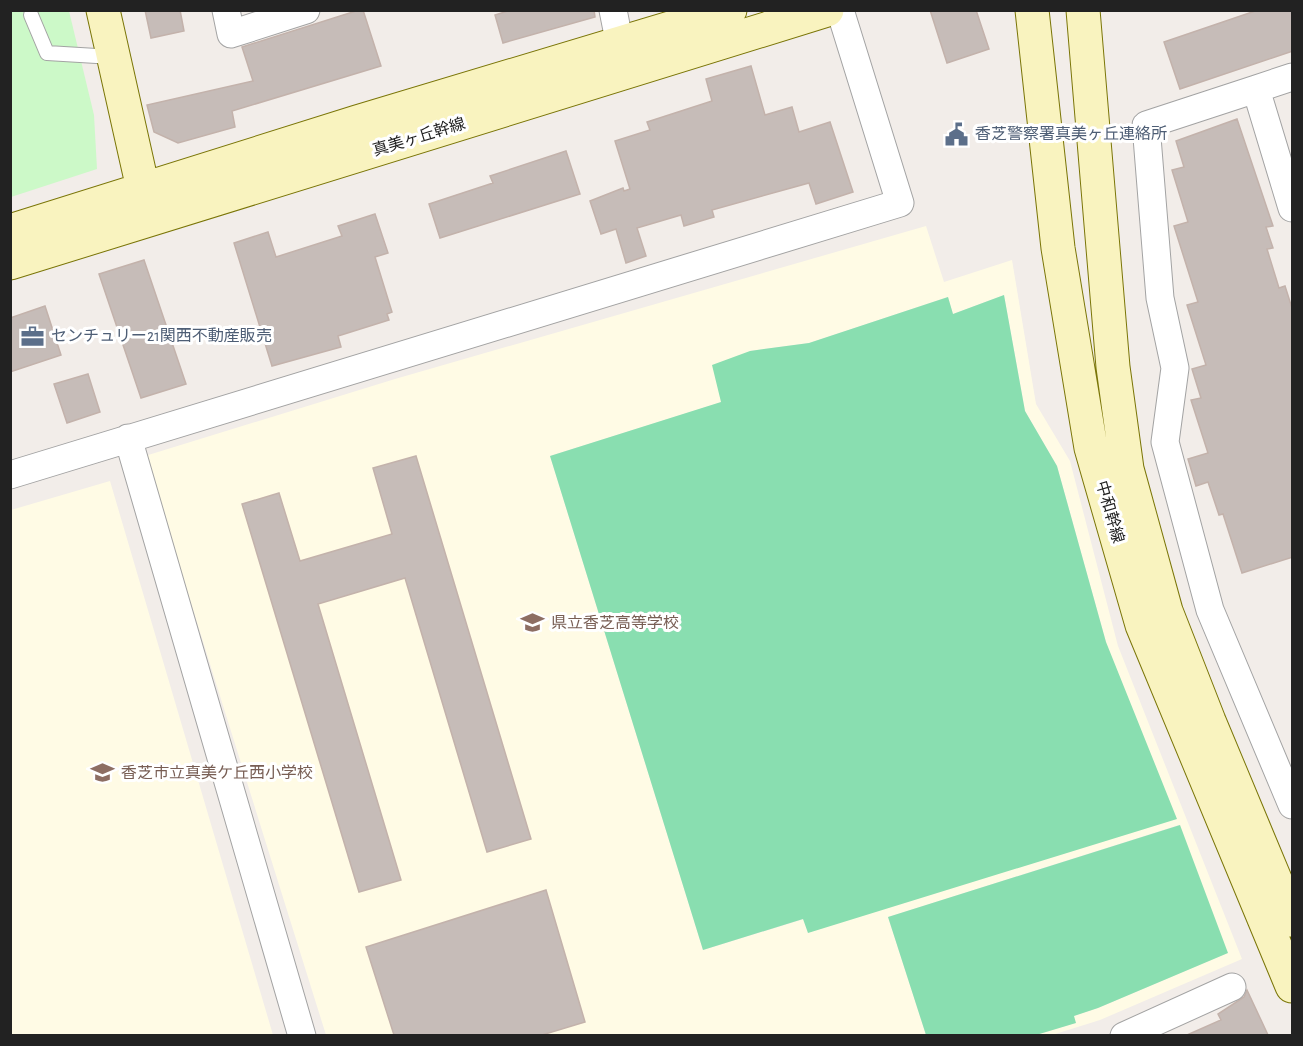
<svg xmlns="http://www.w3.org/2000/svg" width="1303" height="1046" font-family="'Alegreya Sans','Noto Sans JP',sans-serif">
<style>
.education{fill:#fffbe5;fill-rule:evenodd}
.park{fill:#ccf9c8}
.pitch{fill:#89deb0}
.building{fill:#c6bcb8;stroke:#c3b2ab;stroke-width:1.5}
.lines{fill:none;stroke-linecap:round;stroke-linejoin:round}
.lane-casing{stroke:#a3a3a3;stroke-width:16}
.street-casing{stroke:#a3a3a3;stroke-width:29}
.secondary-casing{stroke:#7a7507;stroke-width:35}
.lane{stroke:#fff;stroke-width:14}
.street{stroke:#fff;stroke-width:27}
.secondary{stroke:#f9f3bf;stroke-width:33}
.labels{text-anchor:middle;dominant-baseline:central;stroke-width:6;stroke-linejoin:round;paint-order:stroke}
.service-label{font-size:16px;fill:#4e5e75;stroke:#fff;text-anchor:start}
.street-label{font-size:16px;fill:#222;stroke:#fff}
.education-label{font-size:16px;fill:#785e54;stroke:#fff;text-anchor:start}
</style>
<rect width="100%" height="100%" fill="#f2ede9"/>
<path class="education" d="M 926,226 L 944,282 L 1012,260 L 1036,404 L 1070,461 L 1118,646 L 1242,959 L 1100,1020 L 1052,1035 L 1036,1035 L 1075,1023 L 1073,1016 L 1098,1008 L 1227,953 L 1179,825 L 888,917 L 926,1035 L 542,1035 L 585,1022 L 545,890 L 367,947 L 394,1035 L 326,1035 L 145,456 L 395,379 ZM 1004,295 L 1025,411 L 1057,466 L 1106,642 L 808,933 L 804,919 L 703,950 L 550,456 L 722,402 L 750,351 L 809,343 L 948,297 L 953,314 ZM 416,456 L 531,839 L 487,852 L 405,578 L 318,604 L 401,880 L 242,504 L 279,493 L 300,561 L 392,534 L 373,469 Z
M 110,481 L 273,1035 L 11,1035 L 11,510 Z"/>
<path class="park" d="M 10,11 L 69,11 L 94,115 L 97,169 L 11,197 Z"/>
<path class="pitch" d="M 1004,295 L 1025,411 L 1057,466 L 1106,642 L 1177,819 L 808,933 L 803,919 L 703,950 L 550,456 L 721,402 L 712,365 L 750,351 L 809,343 L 948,297 L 953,314 Z
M 1180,825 L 1228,953 L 1098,1008 L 1074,1016 L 1076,1023 L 1036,1035 L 926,1035 L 888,917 Z"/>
<path class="building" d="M 145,10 L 180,10 L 184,31 L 151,38 Z
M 359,10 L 363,10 L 381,66 L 232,111 L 235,127 L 178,143 L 154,132 L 147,105 L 253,81 L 242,47 Z
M 511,10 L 594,10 L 595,17 L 503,43 L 495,15 Z
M 930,10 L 976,10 L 989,49 L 947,63 Z
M 1258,10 L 1293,10 L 1293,51 L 1180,89 L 1164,42 Z
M 751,66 L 765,115 L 792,107 L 799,132 L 830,122 L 853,192 L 816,204 L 809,183 L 712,210 L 714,217 L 684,226 L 681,215 L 637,228 L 646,256 L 626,263 L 616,229 L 601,234 L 590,201 L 623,188 L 624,191 L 630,189 L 615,141 L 650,130 L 647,122 L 712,101 L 706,79 Z
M 1237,119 L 1273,226 L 1266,227 L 1273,248 L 1267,249 L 1279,288 L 1285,286 L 1293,311 L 1293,557 L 1242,573 L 1223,514 L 1219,515 L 1208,482 L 1196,486 L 1188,459 L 1208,453 L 1191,400 L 1201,398 L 1192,369 L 1206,365 L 1187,305 L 1198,302 L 1174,226 L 1188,222 L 1172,170 L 1184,167 L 1176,141 Z
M 566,151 L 580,194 L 440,238 L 429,204 L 493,183 L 490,176 Z
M 375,214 L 388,253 L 375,257 L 392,312 L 387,314 L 389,320 L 338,336 L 341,347 L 272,366 L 234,243 L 268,232 L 276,257 L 342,236 L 338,226 Z
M 144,260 L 186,384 L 141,398 L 99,274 Z
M 45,306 L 61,355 L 10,372 L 10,318 Z
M 88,374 L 100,412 L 67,423 L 54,384 Z
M 416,456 L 531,839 L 487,852 L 405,578 L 318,604 L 401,880 L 359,892 L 242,504 L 279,493 L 300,561 L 392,534 L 373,468 Z
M 546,890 L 585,1022 L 542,1035 L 394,1035 L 366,947 Z
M 1247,990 L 1268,1035 L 1187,1035 L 1221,1020 L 1218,1014 L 1244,997 Z"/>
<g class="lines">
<defs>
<path id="lane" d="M 31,15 L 47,53 L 113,57"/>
<path id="street" d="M 226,10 L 231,34 L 306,10
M 613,10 L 620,45
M 1292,77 L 1256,89 L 1292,208
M 1256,89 L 1146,125 L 1160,298 L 1175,368 L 1165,442 L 1210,610 L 1292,805
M 128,438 L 302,1036
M 10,475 L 900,203 L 840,10
M 1124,1036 L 1232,987"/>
<path id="secondary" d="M 103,10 L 148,211
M 1032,10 L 1058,248 L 1091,448 L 1142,625 L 1292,986
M 1083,10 L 1113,367 L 1127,469 L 1166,611 L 1209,721 L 1292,920
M 10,231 L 357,122 L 730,10
M 10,263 L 827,10"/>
</defs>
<use href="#lane" class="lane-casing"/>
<use href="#street" class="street-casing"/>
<use href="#secondary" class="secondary-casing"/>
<use href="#lane" class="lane"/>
<use href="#street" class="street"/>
<use href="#secondary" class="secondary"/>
</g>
<defs>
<symbol id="civic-bare" viewBox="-9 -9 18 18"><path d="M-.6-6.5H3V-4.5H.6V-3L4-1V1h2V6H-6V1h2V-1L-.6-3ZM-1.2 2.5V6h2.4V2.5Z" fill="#5c6f8a" stroke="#fff" stroke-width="2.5" paint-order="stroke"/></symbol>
<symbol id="office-bare" viewBox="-9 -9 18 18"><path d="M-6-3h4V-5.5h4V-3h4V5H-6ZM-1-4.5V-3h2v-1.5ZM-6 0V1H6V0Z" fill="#5c6f8a" stroke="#fff" stroke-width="2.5" paint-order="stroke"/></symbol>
<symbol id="school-bare" viewBox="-9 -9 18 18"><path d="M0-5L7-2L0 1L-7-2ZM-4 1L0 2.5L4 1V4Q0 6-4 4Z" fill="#8d6e63" stroke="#fff" stroke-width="2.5" paint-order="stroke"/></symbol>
</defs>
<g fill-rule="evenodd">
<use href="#civic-bare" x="940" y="118" width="33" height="33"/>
<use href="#office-bare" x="16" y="320" width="33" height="33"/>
<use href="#school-bare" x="516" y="606" width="33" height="33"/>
<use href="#school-bare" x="86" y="756" width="33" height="33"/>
</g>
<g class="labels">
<g class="service-label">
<text x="975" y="134">香芝警察署真美ヶ丘連絡所</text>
<text x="51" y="336">センチュリー21関西不動産販売</text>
</g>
<g class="street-label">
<text transform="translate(419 137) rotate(-17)">真美ヶ丘幹線</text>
<text transform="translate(1110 512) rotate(74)">中和幹線</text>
</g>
<g class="education-label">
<text x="551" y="623">県立香芝高等学校</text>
<text x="121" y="773">香芝市立真美ケ丘西小学校</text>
</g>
</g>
<rect width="1303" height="1046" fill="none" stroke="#222222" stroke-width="24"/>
</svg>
